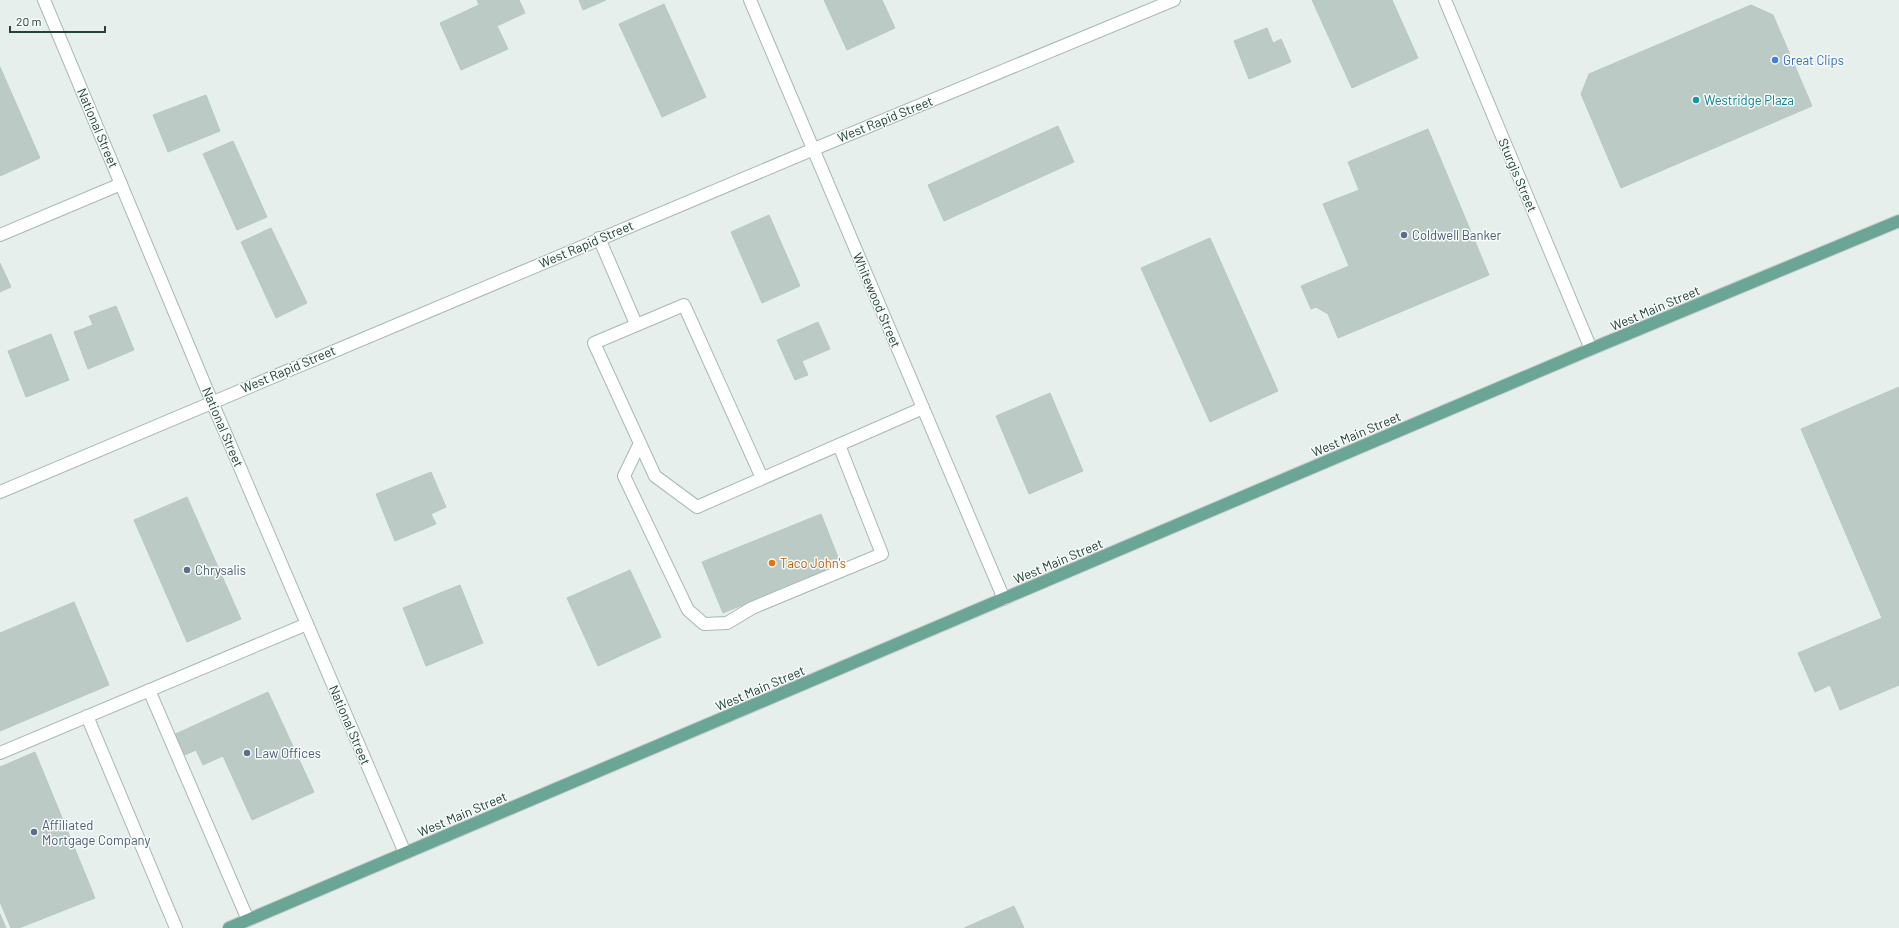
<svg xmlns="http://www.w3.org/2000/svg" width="1899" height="928" font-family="Barlow,sans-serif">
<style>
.building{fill:#bbcac4;stroke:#b8c9c2}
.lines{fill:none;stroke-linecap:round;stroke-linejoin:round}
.service-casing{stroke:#a8b8b2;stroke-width:14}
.minor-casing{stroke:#a8b8b2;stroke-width:14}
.primary-casing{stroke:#c2cac8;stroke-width:14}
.service{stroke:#fff;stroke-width:12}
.minor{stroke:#fff;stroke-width:12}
.primary{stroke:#6aa596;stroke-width:12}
.shop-dot{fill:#3f7fe0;stroke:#f7fbf9;stroke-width:1.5}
.culture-dot{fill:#0f9aa8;stroke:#f7fbf9;stroke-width:1.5}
.service-dot{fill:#5c6f8a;stroke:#f7fbf9;stroke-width:1.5}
.food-dot{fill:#e8710a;stroke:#f7fbf9;stroke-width:1.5}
.labels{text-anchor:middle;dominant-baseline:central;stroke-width:3;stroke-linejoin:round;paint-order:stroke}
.shop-label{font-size:13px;fill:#366cbe;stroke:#f7fbf9;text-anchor:start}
.culture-label{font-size:13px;fill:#0d838f;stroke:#f7fbf9;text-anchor:start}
.street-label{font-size:13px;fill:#24423a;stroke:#f7fbf9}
.service-label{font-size:13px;fill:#4e5e75;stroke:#f7fbf9;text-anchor:start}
.food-label{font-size:13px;fill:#c56008;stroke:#f7fbf9;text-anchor:start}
</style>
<rect width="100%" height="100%" fill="#e6efeb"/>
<path class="building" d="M 477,0 L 519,0 L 525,13 L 497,26 L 508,49 L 461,70 L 440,23 L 479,5 Z
M 579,0 L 606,0 L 583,10 Z
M 824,0 L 882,0 L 895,28 L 847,50 Z
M 1312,0 L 1392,0 L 1418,58 L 1352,88 Z
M 664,4 L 706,97 L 662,117 L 619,24 Z
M 1751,5 L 1773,15 L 1812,106 L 1621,188 L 1581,94 L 1589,74 Z
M 1267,28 L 1273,43 L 1281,39 L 1291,62 L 1249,79 L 1234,41 Z
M 0,67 L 40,158 L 0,176 Z
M 206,95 L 220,131 L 168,152 L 153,115 Z
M 1058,126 L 1074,162 L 944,221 L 928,185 Z
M 1428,129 L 1489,275 L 1338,338 L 1328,314 L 1316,307 L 1311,309 L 1301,286 L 1349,266 L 1323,204 L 1359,190 L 1348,162 Z
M 233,141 L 267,217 L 237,230 L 203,154 Z
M 769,215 L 800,286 L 762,303 L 731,232 Z
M 271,228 L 307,303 L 276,318 L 241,242 Z
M 1210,238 L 1278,391 L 1210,422 L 1141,268 Z
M 0,263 L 11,287 L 0,292 Z
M 116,306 L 134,350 L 88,369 L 74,332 L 93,325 L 89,316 Z
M 818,322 L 830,349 L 802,361 L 808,375 L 795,380 L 777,340 Z
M 51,334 L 69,380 L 26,397 L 8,351 Z
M 1899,387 L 1899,685 L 1840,710 L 1830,685 L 1815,692 L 1798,653 L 1882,618 L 1801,429 Z
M 1050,393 L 1083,471 L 1029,494 L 996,416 Z
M 431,472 L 446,507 L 431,514 L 436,524 L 395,541 L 376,494 Z
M 187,497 L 241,619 L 187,642 L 134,520 Z
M 821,514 L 841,565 L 723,613 L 702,562 Z
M 630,570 L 661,637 L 598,666 L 567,598 Z
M 460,585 L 483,643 L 426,666 L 403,608 Z
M 74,602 L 109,685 L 0,731 L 0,633 Z
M 268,692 L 314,792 L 252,820 L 223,756 L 203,765 L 196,750 L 180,757 L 171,736 Z
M 35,752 L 95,898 L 19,928 L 11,928 L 0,902 L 0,767 Z
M 1014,906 L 1024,928 L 964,928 Z
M 0,914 L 6,928 L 0,928 Z"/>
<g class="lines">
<defs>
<path id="service" d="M 0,235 L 121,184
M 599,238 L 636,324
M 640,443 L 624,476 L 688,610 L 704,624 L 727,623 L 752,608 L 882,554 L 839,445
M 762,478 L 684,305 L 594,343 L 655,476 L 697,507 L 923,408
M 149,690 L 248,920
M 87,716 L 176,928
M 0,753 L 307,624"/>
<path id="minor" d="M 44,0 L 212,402 L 405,853
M 750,0 L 1004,599
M 1445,0 L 1591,349
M 0,492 L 814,149 L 1174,0"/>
<path id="primary" d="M 229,928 L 1591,349 L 1899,221"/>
</defs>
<use href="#service" class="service-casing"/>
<use href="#minor" class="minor-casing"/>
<use href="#primary" class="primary-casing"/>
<use href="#service" class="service"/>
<use href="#minor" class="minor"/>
<use href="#primary" class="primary"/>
</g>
<circle class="shop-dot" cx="1775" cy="60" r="4"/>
<circle class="culture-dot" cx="1696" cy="100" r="4"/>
<g class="service-dot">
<circle cx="1404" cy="235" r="4"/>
<circle cx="187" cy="570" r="4"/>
<circle cx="247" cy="753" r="4"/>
<circle cx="34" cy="832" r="4"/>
</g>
<circle class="food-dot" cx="772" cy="563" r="4"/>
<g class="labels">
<g class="shop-label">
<text x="1783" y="60">Great Clips</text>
</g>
<g class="culture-label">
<text x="1704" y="100">Westridge Plaza</text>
</g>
<g class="street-label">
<text transform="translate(885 119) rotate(-22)">West Rapid Street</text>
<text transform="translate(98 128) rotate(67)">National Street</text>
<text transform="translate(1518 175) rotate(67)">Sturgis Street</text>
<text transform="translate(586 244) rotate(-23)">West Rapid Street</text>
<text transform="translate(877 300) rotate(67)">Whitewood Street</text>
<text transform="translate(1655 308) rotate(-23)">West Main Street</text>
<text transform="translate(288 369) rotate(-23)">West Rapid Street</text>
<text transform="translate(223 427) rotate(67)">National Street</text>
<text transform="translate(1356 434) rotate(-23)">West Main Street</text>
<text transform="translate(1058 561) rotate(-23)">West Main Street</text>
<text transform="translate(760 688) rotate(-23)">West Main Street</text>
<text transform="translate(350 725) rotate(67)">National Street</text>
<text transform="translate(462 814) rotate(-23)">West Main Street</text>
</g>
<g class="service-label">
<text x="1412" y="235">Coldwell Banker</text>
<text x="195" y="570">Chrysalis</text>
<text x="255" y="753">Law Offices</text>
<text x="42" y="825">Affiliated<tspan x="42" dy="15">Mortgage Company</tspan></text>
</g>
<g class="food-label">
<text x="780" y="563">Taco John's</text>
</g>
</g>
<path d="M10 26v6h95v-6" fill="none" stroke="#24423a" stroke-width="2"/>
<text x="16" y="26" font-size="12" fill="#24423a" stroke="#f7fbf9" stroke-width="3" paint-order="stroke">20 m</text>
</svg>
